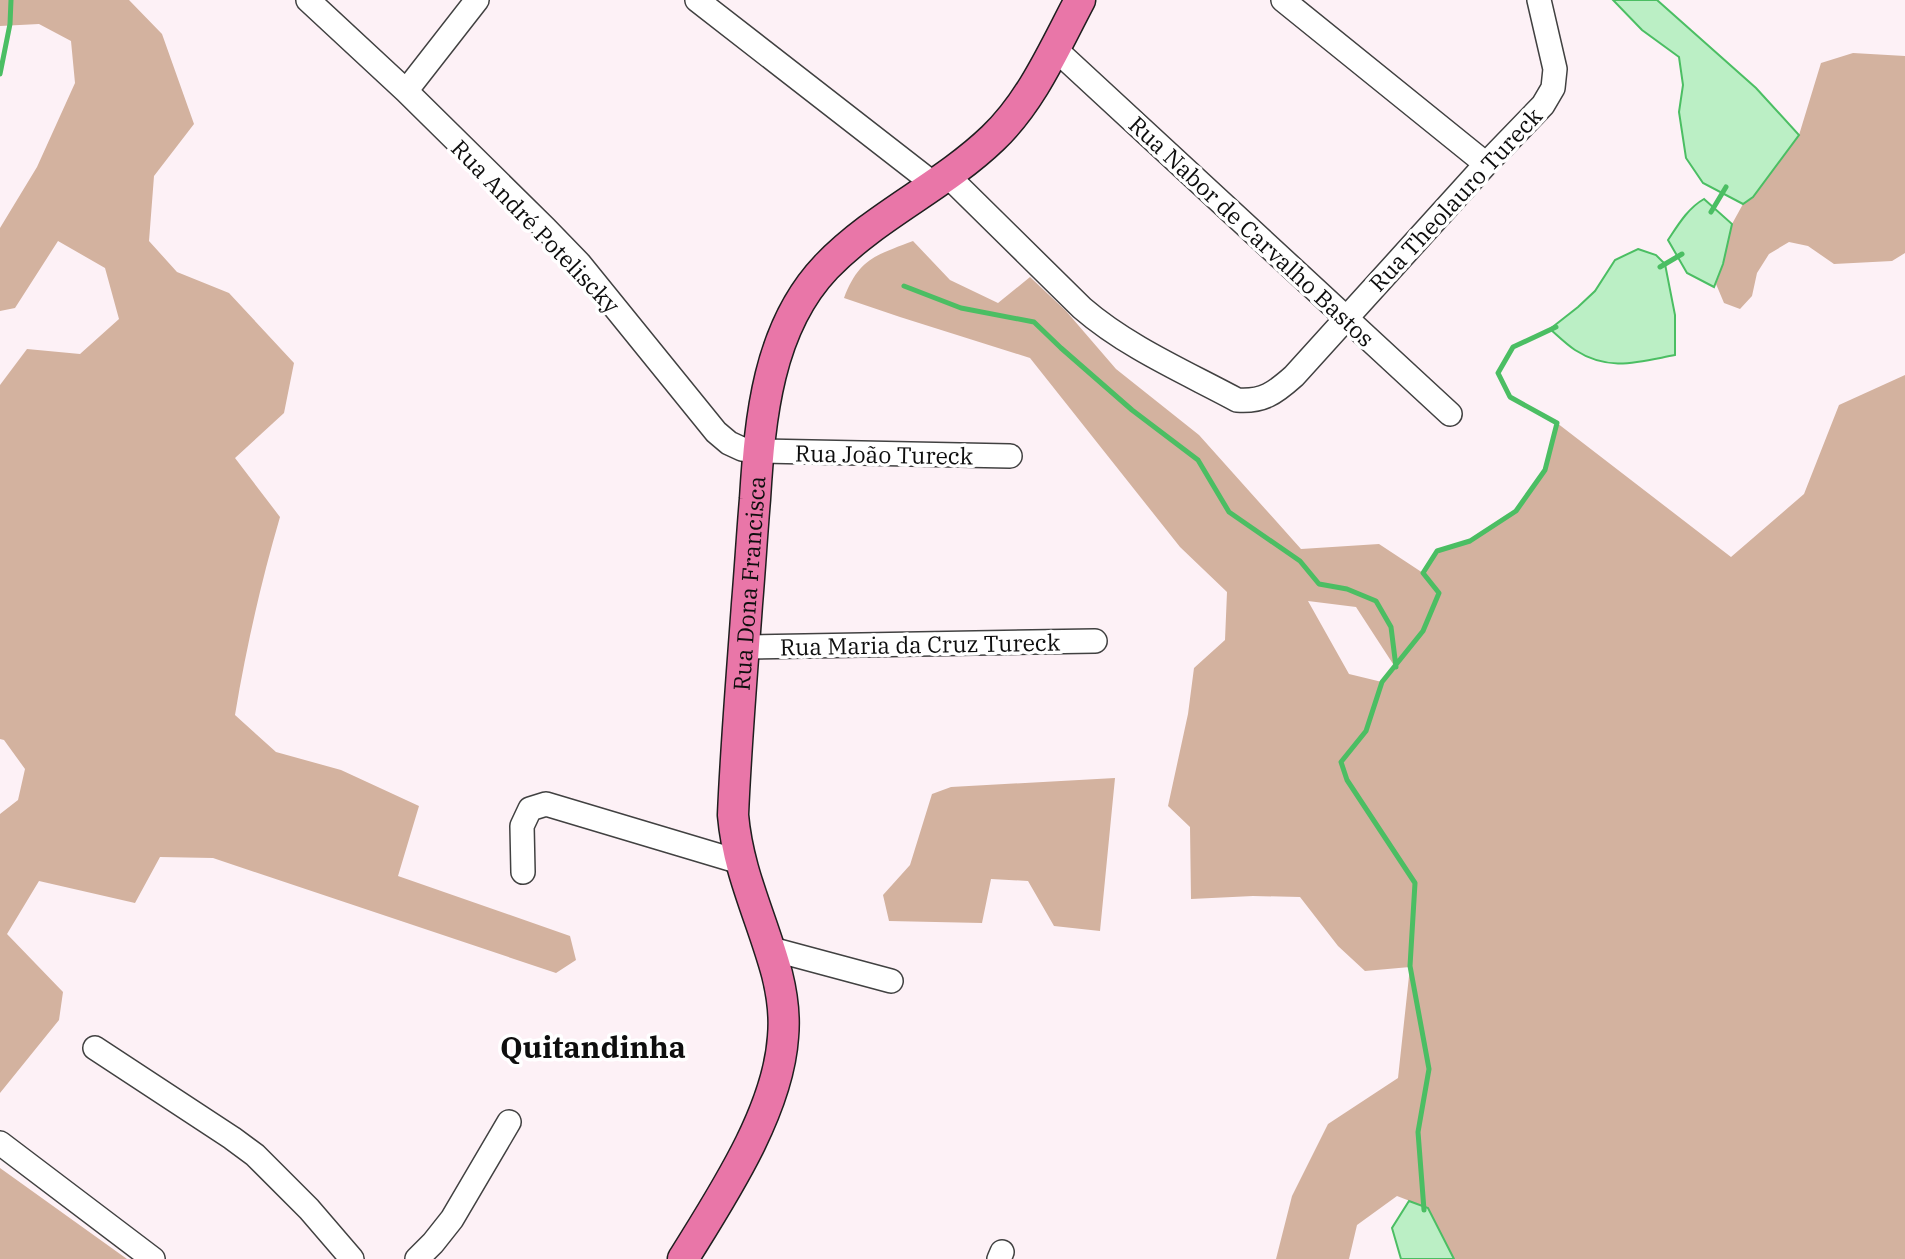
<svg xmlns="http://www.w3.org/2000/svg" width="1905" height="1259" font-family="'IBM Plex Serif',serif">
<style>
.forest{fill:#d3b29f;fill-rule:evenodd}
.water{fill:#bbefc5;stroke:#4bbe63;stroke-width:2}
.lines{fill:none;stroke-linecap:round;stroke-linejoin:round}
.stream{stroke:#4bbe63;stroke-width:5}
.minor-casing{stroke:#414141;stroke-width:26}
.major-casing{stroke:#1f1f1f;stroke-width:33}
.minor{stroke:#fff;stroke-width:23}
.major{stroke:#e976a8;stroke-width:30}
.labels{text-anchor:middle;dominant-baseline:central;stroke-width:7;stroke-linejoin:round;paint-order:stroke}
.street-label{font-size:23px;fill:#0e0e0e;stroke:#fff}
.district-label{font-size:30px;font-weight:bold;fill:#0e0e0e;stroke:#fff}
</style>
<rect width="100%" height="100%" fill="#fdf1f6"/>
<path class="forest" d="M 0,0 L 129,0 L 162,34 L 194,124 L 154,176 L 149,241 L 177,272 L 229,293 L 294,363 L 284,413 L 235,458 L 280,517 C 261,582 246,648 235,715 L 276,752 L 341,770 L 419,806 L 398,876 L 570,936 L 576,960 L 556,973 L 213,858 L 160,857 L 135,903 L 39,881 L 7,934 L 63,992 L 59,1020 L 0,1093 L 0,814 L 18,800 L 25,769 L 4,740 L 0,739 L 0,385 L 27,349 L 80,354 L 119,319 L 105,268 L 58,241 L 15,308 L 0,311 L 0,228 L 37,167 L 75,83 L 71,41 L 39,24 L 0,26 Z
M 1853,53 L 1905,56 L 1905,253 L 1892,261 L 1834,264 L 1808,246 L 1789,242 L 1769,254 L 1757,273 L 1752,296 L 1740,309 L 1724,303 L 1716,284 L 1723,264 L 1732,224 L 1743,204 L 1753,197 L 1799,135 L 1821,63 Z
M 913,241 L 950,280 L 998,303 L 1030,277 L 1066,311 L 1116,369 L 1199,435 L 1301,549 L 1379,544 L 1423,573 L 1437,551 L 1470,541 L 1516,511 L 1545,470 L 1557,423 L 1731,557 L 1804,494 L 1839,405 L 1905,375 L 1905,1259 L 1454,1259 L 1428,1208 L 1397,1196 L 1357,1225 L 1349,1259 L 1276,1259 L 1292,1196 L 1328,1124 L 1398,1078 L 1410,967 L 1365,971 L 1338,946 L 1300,897 L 1253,896 L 1191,899 L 1190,827 L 1168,806 L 1188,714 L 1194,668 L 1225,640 L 1227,592 L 1180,547 L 1030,358 L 900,317 L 844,298 C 859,258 877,255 913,241 ZM 1308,601 L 1356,607 L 1395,667 L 1382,682 L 1349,674 Z
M 1115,778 L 1100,931 L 1054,926 L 1028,881 L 991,879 L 982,923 L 889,921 L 883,895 L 910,865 L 932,794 L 951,787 Z
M 0,1168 L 127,1259 L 0,1259 Z"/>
<path class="water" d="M 1613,0 L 1657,0 L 1756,88 L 1799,135 L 1753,197 L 1743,204 L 1703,183 L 1686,158 L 1679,112 L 1683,85 L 1679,57 L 1642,30 Z
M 1704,199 L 1732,224 L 1723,264 L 1714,287 L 1687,273 L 1668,240 C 1678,225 1688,208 1704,199 Z
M 1638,249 L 1656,255 L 1665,264 L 1675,315 L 1675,355 C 1638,362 1609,372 1575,350 C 1566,344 1558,336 1550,329 L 1578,307 L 1595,291 L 1615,260 Z
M 1409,1201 L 1428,1208 L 1454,1259 L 1401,1259 L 1392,1228 Z"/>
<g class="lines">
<path class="stream" d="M 0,74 L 10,24 L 11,0
M 1711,212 L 1726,187
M 1660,267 L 1682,254
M 904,286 L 961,308 L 1034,322 L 1061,348 L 1132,410 L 1198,460 L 1229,512 L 1300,561 L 1319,584 L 1347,589 L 1376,601 L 1391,627 L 1396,667
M 1424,1210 L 1418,1132 L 1429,1069 L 1410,966 L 1415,883 L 1347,780 L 1341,762 L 1366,731 L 1382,682 L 1423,631 L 1439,593 L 1423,573 L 1437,551 L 1470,541 L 1516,511 L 1545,470 L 1557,423 L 1510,397 L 1498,373 L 1513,347 L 1556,327"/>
<defs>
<path id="minor" d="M 308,0 L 406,91 L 546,229 L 579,263 L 716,432 L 729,443 L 742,449 L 758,451 L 1010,456
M 697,0 L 935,185
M 1283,0 L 1486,164
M 1054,48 L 1450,414
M 406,91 L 477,0
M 948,176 L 1082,308 C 1127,347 1185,372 1237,400 C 1263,402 1275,393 1294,376 L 1486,164 L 1543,105 L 1553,88 L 1555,69 L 1539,0
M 744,647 L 1095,641
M 523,872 L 522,826 L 530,809 L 546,804 L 740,862
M 768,948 L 891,981
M 95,1048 L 232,1138 L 255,1155 L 309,1209 L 352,1259
M 0,1143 L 153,1259
M 417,1259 L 433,1243 L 452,1219 L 509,1122
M 999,1259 L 1002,1252"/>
<g id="major">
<path id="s1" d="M 683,1259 C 722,1196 778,1112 783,1037 C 785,1016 782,994 777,974 C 762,918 738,873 733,815 C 736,744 742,674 747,604 C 750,569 752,534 755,499 C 760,418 768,328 826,267 C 876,215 942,187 993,138 C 1032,101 1055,47 1080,0"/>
</g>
</defs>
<use href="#minor" class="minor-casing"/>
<use href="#major" class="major-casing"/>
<use href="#minor" class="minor"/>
<use href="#major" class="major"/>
</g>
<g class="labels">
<g class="street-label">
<text transform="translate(1455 199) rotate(-47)">Rua Theolauro Tureck</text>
<text transform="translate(536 226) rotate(46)">Rua André Poteliscky</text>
<text transform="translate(1252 231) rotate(43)">Rua Nabor de Carvalho Bastos</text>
<text transform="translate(884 454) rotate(1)">Rua João Tureck</text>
<text stroke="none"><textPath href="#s1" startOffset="707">Rua Dona Francisca</textPath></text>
<text transform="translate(920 644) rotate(-1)">Rua Maria da Cruz Tureck</text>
</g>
<g class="district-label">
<text x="593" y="1046">Quitandinha</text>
</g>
</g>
</svg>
